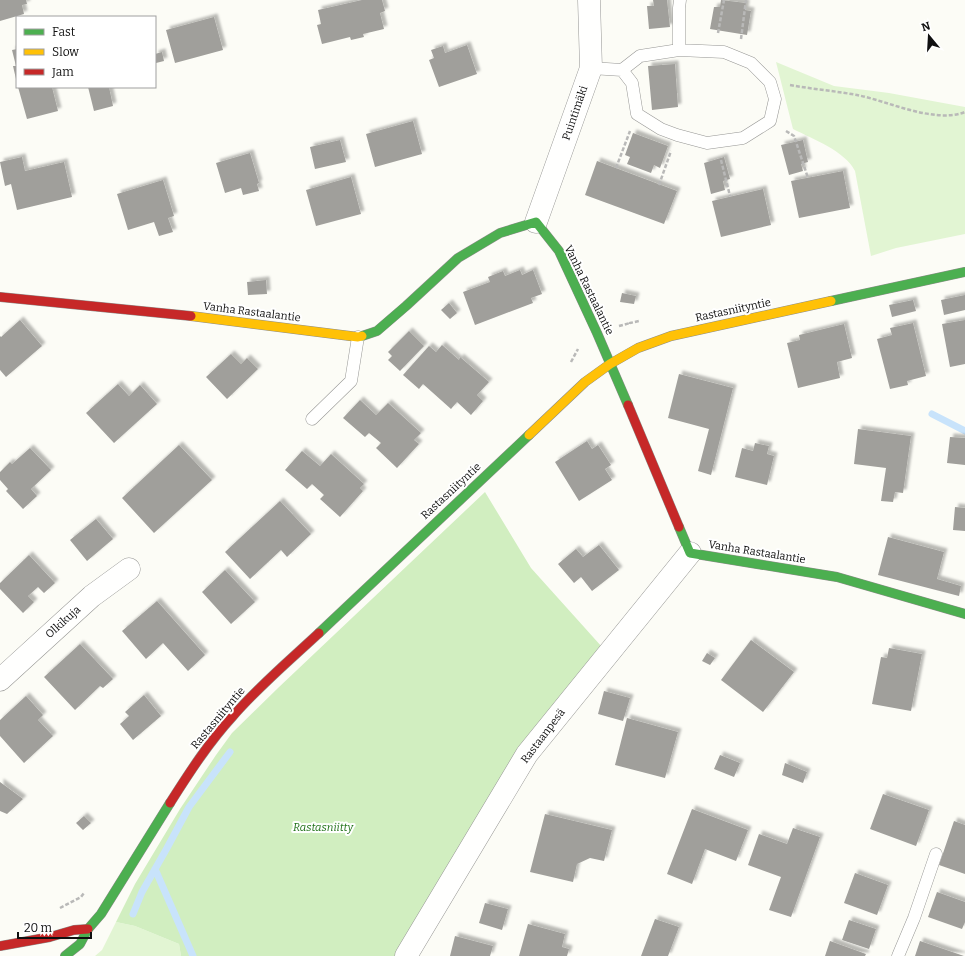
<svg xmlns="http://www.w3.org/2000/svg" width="965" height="956" font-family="Bitter,serif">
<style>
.green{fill:#e2f5d3}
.forest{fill:#d1eec0}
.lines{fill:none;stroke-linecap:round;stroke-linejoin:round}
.stream{stroke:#c8e3fb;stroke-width:7}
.building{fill:#a09f9b;filter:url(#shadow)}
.lane-casing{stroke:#969694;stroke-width:13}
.street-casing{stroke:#969694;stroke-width:23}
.fast-casing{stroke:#8d8d8a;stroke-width:10}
.slow-casing{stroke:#8d8d8a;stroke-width:10}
.jam-casing{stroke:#8d8d8a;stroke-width:10}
.path{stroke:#b9b9b8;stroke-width:2.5;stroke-dasharray:4 2;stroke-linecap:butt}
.lane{stroke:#fffffe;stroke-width:12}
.street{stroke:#fffffe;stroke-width:22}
.fast{stroke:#4caf50;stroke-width:9}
.slow{stroke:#ffc107;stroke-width:9}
.jam{stroke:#c62828;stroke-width:9}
.labels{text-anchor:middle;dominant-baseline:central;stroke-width:4;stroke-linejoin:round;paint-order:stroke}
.street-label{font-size:11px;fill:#101010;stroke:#fff}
.park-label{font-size:11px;font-style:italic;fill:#1f7117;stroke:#fff}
</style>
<defs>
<filter id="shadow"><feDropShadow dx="3.5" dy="-3.5" stdDeviation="1" flood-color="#0004"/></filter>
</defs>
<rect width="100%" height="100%" fill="#fcfcf6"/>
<path class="green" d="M 776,62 L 834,86 L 889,93 L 965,107 L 965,234 L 896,248 L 871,256 L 855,171 C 845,151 813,139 793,129 Z
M 116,922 L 135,926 L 179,944 L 181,956 L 95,956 L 102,950 Z"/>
<path class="forest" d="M 485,492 L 531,568 L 602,647 L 395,956 L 181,956 L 179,944 L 135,926 L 116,922 L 135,884 L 180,809 L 216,755 L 232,733 L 278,688 Z"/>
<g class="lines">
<path class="stream" d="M 932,414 L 965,431
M 155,869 L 193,956
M 133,914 L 142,892 L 167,848 L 189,807 L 230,752"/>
</g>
<path class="building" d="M 0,0 L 26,0 L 27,4 L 22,5 L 24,14 L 0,21 Z
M 362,0 L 382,0 L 385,11 L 380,13 L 384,29 L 363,34 L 364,37 L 351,40 L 350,37 L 322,44 L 317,25 L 321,24 L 318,10 Z
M 653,0 L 667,0 L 670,27 L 649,29 L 647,6 L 654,6 Z
M 721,0 L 746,3 L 745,10 L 751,11 L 747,35 L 710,29 L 714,7 L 720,7 Z
M 214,17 L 223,50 L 175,63 L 166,30 Z
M 467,45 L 477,74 L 439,87 L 429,60 L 434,58 L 431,50 L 443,46 L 445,53 Z
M 17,49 L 17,79 L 16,79 L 13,66 L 16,66 L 12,50 Z
M 162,52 L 164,61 L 156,63 L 155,54 Z
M 675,64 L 678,107 L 652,110 L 648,66 Z
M 18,87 L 52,87 L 58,111 L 27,119 Z
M 88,87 L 109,87 L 113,106 L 94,111 Z
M 413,121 L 422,154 L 375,167 L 366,134 Z
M 633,133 L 668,146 L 660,168 L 654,165 L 651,173 L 627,164 L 630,157 L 625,155 Z
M 340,140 L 346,162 L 315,169 L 310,147 Z
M 803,140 L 808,162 L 801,164 L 803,171 L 789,175 L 781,145 Z
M 250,153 L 259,183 L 257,184 L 259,191 L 243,195 L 241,188 L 225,193 L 216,163 Z
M 22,157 L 25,171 L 64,162 L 72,197 L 17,210 L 11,184 L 5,186 L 0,162 Z
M 724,157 L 730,179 L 723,181 L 725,190 L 711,194 L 704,163 Z
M 597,161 L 677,191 L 664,224 L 585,195 Z
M 843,171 L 850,208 L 799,218 L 791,181 Z
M 351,177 L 361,214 L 316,226 L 306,190 Z
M 163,180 L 174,216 L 168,218 L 173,232 L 159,236 L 154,222 L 128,230 L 117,194 Z
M 763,189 L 771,225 L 721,237 L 712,201 Z
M 520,270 L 522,275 L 533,270 L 542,294 L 531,298 L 533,303 L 475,325 L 463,292 L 490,282 L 488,277 L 503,271 L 505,276 Z
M 266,280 L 267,294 L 248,295 L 247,282 Z
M 622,293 L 636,296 L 634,304 L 620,302 Z
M 965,295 L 965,310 L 944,315 L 941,300 Z
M 913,300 L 916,311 L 892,317 L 889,305 Z
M 449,303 L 457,313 L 450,319 L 441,310 Z
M 20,320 L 42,346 L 6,377 L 0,370 L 0,336 L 1,337 Z
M 965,320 L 965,364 L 950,367 L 942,324 Z
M 913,323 L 926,376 L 907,381 L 908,385 L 890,389 L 877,339 L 892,335 L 890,328 Z
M 844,324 L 852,358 L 837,362 L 840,378 L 798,388 L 787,343 L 800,340 L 799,335 Z
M 409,331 L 424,346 L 400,371 L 388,360 L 392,356 L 388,352 Z
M 442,345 L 459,360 L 460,357 L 489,382 L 477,395 L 483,401 L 471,415 L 457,402 L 451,409 L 423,384 L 419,389 L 403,375 L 429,346 L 436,352 Z
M 231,354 L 241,364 L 247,358 L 258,369 L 227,399 L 206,377 Z
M 679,374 L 733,388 L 711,475 L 698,471 L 709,429 L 668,418 Z
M 118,384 L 129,396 L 140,385 L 157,404 L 114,443 L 86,413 Z
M 360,400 L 376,415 L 388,403 L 421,433 L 414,440 L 419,444 L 397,468 L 376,448 L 381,443 L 369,433 L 365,437 L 343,418 Z
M 858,429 L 911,436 L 903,493 L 895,492 L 893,502 L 881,501 L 886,468 L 854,464 Z
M 950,437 L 965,438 L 965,465 L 947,463 Z
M 587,441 L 592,449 L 598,445 L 611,465 L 605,469 L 612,480 L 579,501 L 555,462 Z
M 755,443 L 769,446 L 767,454 L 774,456 L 767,485 L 735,477 L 742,448 L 753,451 Z
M 179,445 L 212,480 L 154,533 L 122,498 Z
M 30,448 L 51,470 L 31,489 L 37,496 L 23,509 L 6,491 L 8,489 L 0,480 L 0,472 L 10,462 L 12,464 Z
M 302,451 L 320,466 L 331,454 L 364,484 L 360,488 L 363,491 L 340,517 L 320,499 L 324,495 L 312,484 L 307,489 L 285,470 Z
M 280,501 L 311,534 L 287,557 L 281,550 L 250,579 L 225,552 Z
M 955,507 L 965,508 L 965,531 L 953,530 Z
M 96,519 L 113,539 L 87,561 L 70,540 Z
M 888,537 L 944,552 L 937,579 L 961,586 L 959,596 L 878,575 Z
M 599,545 L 619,570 L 592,591 L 581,577 L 574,583 L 558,564 L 576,549 L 583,557 Z
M 29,555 L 55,583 L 44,593 L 38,587 L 28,596 L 34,602 L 23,613 L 0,589 L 0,583 Z
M 225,570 L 255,602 L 231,624 L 202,592 Z
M 157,601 L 205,655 L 188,671 L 163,643 L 146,659 L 122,631 Z
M 751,640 L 794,672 L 763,712 L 721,680 Z
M 80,644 L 113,679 L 103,688 L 100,686 L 75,710 L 44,677 Z
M 889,648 L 922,654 L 911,711 L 872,704 L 881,657 L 887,658 Z
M 707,653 L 715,658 L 710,665 L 702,661 Z
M 604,691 L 630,698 L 623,721 L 598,714 Z
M 144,695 L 161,716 L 133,740 L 120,724 L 129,716 L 125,712 Z
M 26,696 L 43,715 L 38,720 L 53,736 L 24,763 L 0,736 L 0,720 Z
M 627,718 L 678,732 L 665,778 L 615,765 Z
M 720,755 L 740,763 L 734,777 L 714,769 Z
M 785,763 L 807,772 L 803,783 L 782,775 Z
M 0,782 L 23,799 L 7,814 L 0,811 Z
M 883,794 L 929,810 L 916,846 L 870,829 Z
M 692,809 L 748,830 L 736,861 L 705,849 L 692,884 L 667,874 Z
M 545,814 L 612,830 L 604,861 L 590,858 L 577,864 L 573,882 L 530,872 Z
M 84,816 L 91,823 L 83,830 L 76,823 Z
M 954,821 L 965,825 L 965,874 L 939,865 Z
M 793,828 L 820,837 L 791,917 L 769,910 L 781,877 L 748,865 L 759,834 L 787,844 Z
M 855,873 L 888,885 L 877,915 L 844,903 Z
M 937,892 L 965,902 L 965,922 L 962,929 L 928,917 Z
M 485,903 L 508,909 L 502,930 L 479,923 Z
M 655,919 L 679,927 L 668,956 L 641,956 Z
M 849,920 L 876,929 L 869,949 L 842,940 Z
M 528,924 L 565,934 L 562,947 L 569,949 L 567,956 L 519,956 Z
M 455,936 L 493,946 L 490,956 L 450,956 Z
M 830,941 L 866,954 L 865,956 L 825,956 Z
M 920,941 L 964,956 L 915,956 Z"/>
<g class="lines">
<defs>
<path id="lane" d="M 591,68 L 622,70 L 632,83 L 637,114 L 661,129 L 677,135 L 707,143 L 743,138 L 770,121 L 775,99 L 770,82 L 751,63 L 724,52 L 679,50
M 622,70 L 640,56 L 679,50 L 679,8 L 680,0
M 312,419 L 351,381 L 358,337
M 898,956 L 914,918 L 936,854"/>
<path id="street" d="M 536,222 L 591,68 L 589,0
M 0,680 L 92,596 L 129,569
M 406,956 L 527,754 L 690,553"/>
<path id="fast" d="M 831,301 L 965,272
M 362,336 L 377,331 L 406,306 L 458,258 L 500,233 L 536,222 L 559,251 L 597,333 L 628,405
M 679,527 L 690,553 L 837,577 L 965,614
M 319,633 L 529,435
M 65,956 L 80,944 L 88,929 L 101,914 L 170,803"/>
<path id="slow" d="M 191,316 L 358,337 L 362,336
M 529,435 L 585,382 L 610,364 L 638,348 L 671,336 L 831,301"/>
<path id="jam" d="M 0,297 L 191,316
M 628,405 L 679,527
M 170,803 C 189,773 209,742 233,716 C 259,686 290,660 319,633
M 0,946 L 50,937 L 74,930 L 88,929"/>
</defs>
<use href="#lane" class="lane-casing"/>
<use href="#street" class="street-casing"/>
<use href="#fast" class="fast-casing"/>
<use href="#slow" class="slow-casing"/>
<use href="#jam" class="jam-casing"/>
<path class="path" d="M 718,33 L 724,0
M 741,39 L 746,0
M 790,85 C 812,89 835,91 857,95 C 888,101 934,124 965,112
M 786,131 L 794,136 L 808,178
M 721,160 L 730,196
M 616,168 L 630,131
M 659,185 L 671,151
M 630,324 L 630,323 L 639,321
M 619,326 L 630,323
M 571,362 L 578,349
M 60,908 L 81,897 L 84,893"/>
<use href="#lane" class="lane"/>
<use href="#street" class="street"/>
<use href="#fast" class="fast"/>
<use href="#slow" class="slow"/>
<use href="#jam" class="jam"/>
</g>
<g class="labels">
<g class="street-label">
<text transform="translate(575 113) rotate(-71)">Puintimäki</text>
<text transform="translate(589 290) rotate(64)">Vanha Rastaalantie</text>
<text transform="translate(733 310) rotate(-12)">Rastasniityntie</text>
<text transform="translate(252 312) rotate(7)">Vanha Rastaalantie</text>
<text transform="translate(451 491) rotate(-43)">Rastasniityntie</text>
<text transform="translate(757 552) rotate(9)">Vanha Rastaalantie</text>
<text transform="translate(63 622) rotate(-42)">Olkikuja</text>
<text transform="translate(218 718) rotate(-50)">Rastasniityntie</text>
<text transform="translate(543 736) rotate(-53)">Rastaanpesä</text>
</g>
<g class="park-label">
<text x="323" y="827">Rastasniitty</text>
</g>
</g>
<rect x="16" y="16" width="140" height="72" fill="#ffffff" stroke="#9f9f9f"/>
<rect x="24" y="29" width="20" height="6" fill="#4caf50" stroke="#9f9f9f"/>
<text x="52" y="36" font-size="12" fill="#101010">Fast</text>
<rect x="24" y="49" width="20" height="6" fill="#ffc107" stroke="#9f9f9f"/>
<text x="52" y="56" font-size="12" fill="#101010">Slow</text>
<rect x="24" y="69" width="20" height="6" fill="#c62828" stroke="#9f9f9f"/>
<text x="52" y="76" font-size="12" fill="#101010">Jam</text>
<g transform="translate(929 36) rotate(342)" stroke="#ffffff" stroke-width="3" paint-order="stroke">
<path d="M0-3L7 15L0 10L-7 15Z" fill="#101010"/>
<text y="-6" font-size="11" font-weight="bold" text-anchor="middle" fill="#101010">N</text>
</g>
<path d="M18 932v6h73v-6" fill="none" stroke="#101010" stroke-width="2"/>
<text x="24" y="932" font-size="12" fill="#101010" stroke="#ffffff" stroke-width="3" paint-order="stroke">20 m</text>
</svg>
